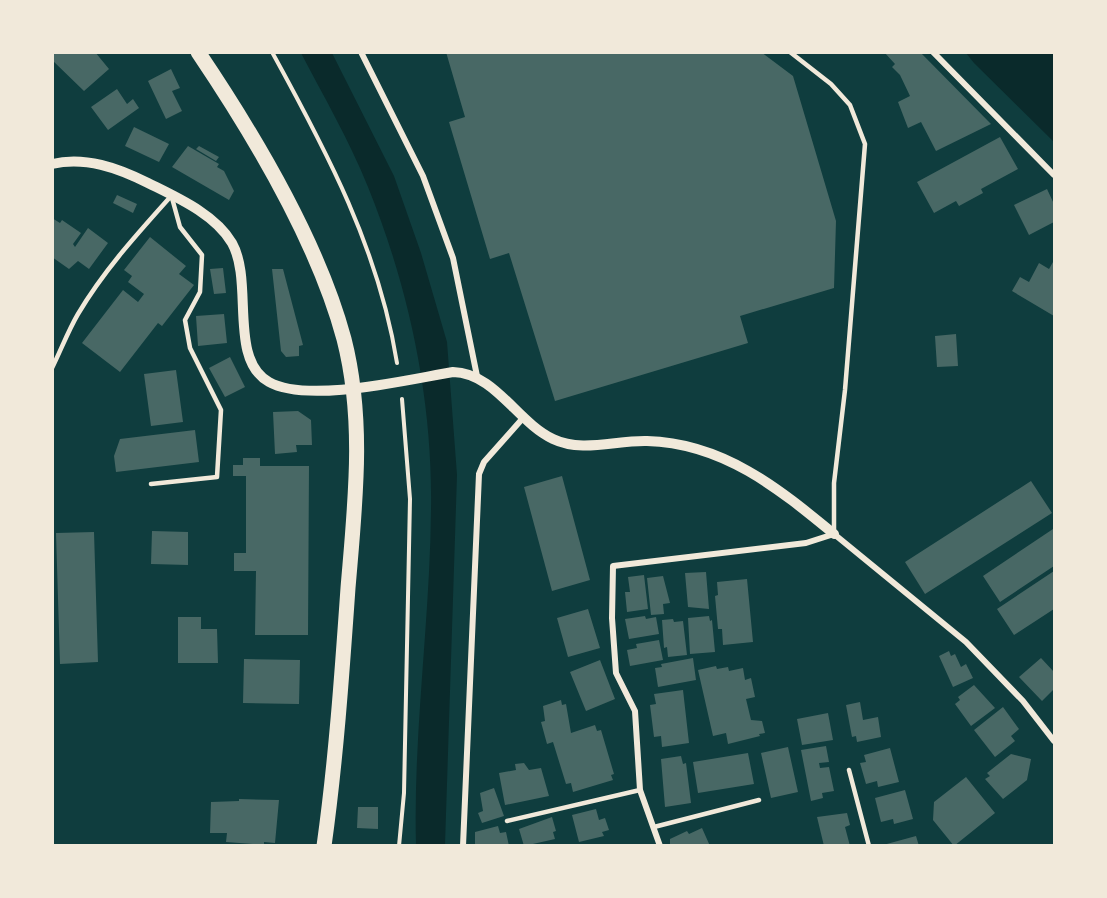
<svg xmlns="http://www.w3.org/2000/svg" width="1107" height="898" font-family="Karla,sans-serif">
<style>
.water{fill:#0a2a2b}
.building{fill:#486865}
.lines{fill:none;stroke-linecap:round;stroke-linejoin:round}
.path{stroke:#f1e9da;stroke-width:4}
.service{stroke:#f1e9da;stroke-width:4.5}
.minor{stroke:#f1e9da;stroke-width:6}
.tertiary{stroke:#f1e9da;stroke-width:10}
.primary{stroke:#f1e9da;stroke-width:15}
</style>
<rect width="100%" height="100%" fill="#0f3d3e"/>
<path class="water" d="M 301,53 L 332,53 L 394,176 L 421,253 L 447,342 L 457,475 L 445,845 L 416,845 C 413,733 430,622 431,510 C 433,400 409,288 368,187 C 349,140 324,97 301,53 Z
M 966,53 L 1054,53 L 1054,142 L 974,63 Z"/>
<path class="building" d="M 52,52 L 95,52 L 109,69 L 84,91 L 52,60 Z
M 446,52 L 761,52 L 793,76 L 836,221 L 834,288 L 740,316 L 748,343 L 555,401 L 509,253 L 490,259 L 449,122 L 465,117 Z
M 884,52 L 920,52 L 991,124 L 936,151 L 921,122 L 908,128 L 898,102 L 910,96 L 900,75 L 892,67 L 895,64 Z
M 171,69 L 180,88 L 172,91 L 182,111 L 166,119 L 148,81 Z
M 117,89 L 127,104 L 133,99 L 139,108 L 108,130 L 91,107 Z
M 134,127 L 169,144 L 159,162 L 125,146 Z
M 1000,137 L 1018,169 L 981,189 L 983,193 L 959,206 L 956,201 L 934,213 L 917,182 Z
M 188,146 L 219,164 L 217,167 L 224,171 L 234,191 L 229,200 L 172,167 Z
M 199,146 L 219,157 L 216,161 L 196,149 Z
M 1047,189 L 1054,204 L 1054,222 L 1029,235 L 1014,205 Z
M 117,195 L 137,204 L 133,213 L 113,203 Z
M 52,218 L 60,223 L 62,220 L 81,233 L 73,244 L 75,247 L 88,228 L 108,243 L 89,269 L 78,261 L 69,269 L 52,257 Z
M 150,237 L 186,266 L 179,274 L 194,285 L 162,326 L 158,323 L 120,372 L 82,343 L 123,290 L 138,302 L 144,294 L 128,282 L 132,276 L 124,270 Z
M 1053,262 L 1054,263 L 1054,316 L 1012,291 L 1020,277 L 1029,282 L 1039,263 L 1049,269 Z
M 223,268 L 226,293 L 214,294 L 210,269 Z
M 272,269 L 283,269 L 303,345 L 299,346 L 299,356 L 286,357 L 281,351 Z
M 224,314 L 227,343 L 198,346 L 196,316 Z
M 956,334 L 958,366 L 937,367 L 935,336 Z
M 230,357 L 245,387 L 225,397 L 209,368 Z
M 176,370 L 183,422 L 151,426 L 144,374 Z
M 298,411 L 311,420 L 312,445 L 296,445 L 297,452 L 275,454 L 273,412 Z
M 195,430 L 199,462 L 116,472 L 114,456 L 120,439 Z
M 243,458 L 260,458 L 260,466 L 309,466 L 308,635 L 255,635 L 256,571 L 234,571 L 234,553 L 246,553 L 246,476 L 233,476 L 233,465 L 243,465 Z
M 562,476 L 590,580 L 552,591 L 524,487 Z
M 1031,481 L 1052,513 L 925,594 L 905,562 Z
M 1053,529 L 1054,566 L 1000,602 L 983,576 Z
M 152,531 L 188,532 L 188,565 L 151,564 Z
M 94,532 L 98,662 L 60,664 L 56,533 Z
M 1054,571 L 1054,609 L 1014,635 L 997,609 Z
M 706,572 L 709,609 L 688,607 L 685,573 Z
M 644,575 L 648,609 L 627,612 L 625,592 L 630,592 L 628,577 Z
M 663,576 L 670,603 L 663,604 L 664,614 L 651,615 L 647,578 Z
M 747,579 L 753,642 L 723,645 L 722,629 L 718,629 L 715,596 L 718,595 L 717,582 Z
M 588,609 L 600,648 L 568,657 L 557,618 Z
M 645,616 L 646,619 L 656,617 L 659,634 L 629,639 L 625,619 Z
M 709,616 L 710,621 L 712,620 L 715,652 L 690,654 L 688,618 Z
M 178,617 L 201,617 L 201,629 L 217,629 L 218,663 L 178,663 Z
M 673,619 L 674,622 L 683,621 L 687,655 L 668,657 L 667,647 L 664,648 L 662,620 Z
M 659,640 L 663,660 L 630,666 L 627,650 L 637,648 L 636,644 Z
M 949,651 L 951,656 L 955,654 L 961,667 L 966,664 L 973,678 L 953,687 L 939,656 Z
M 693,658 L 696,680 L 658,687 L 655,668 L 662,667 L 661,664 Z
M 1041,658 L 1054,672 L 1054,689 L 1042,701 L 1019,677 Z
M 244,659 L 300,660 L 299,704 L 243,703 Z
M 600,660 L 615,699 L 586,711 L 570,672 Z
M 716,666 L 717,669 L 728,667 L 729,671 L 743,668 L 745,680 L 751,678 L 755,697 L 746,699 L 751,720 L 762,721 L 765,733 L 759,734 L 760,736 L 728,744 L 726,733 L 713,736 L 698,670 Z
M 974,685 L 995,708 L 971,726 L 955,704 L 960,700 L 958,697 Z
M 683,690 L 689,743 L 662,747 L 661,736 L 654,737 L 650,705 L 656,704 L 654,694 Z
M 561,700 L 562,705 L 566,704 L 571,733 L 595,725 L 597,731 L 601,730 L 614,774 L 611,775 L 613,780 L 573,792 L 571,783 L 566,784 L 553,742 L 547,744 L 541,722 L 545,721 L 543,706 Z
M 860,702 L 863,720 L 878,717 L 881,737 L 857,742 L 856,736 L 852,737 L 846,705 Z
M 1003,707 L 1019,729 L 1011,736 L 1015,741 L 995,757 L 974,730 Z
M 828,713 L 833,740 L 802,745 L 797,719 Z
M 826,746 L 829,762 L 819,763 L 820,768 L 829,767 L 834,791 L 822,793 L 823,798 L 811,801 L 801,750 Z
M 788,747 L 798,792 L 771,798 L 761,753 Z
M 890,748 L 899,782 L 878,787 L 877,781 L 866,784 L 860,763 L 866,762 L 864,755 Z
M 748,753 L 754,784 L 698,793 L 693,762 Z
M 1011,754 L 1031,759 L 1027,780 L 1003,799 L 985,779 L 990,776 L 987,773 Z
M 681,756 L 683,764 L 686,763 L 691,803 L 665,807 L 661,759 Z
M 524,763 L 529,770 L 541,768 L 549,796 L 505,805 L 499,773 L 516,770 L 515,764 Z
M 966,777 L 995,813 L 954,846 L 933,820 L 934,802 Z
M 494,788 L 504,816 L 482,823 L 478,813 L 483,811 L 480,793 Z
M 905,790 L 913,819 L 894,824 L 893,819 L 881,822 L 875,798 Z
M 239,799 L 279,800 L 275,843 L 264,842 L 264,845 L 226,842 L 227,833 L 210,833 L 211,802 L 239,801 Z
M 358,807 L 378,807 L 378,829 L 357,828 Z
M 596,809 L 599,820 L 605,818 L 609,830 L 602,832 L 604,836 L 579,842 L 572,815 Z
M 847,813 L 850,825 L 845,827 L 850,846 L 824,846 L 817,817 Z
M 552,817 L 556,831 L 553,832 L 555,839 L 524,846 L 519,829 Z
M 498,826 L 500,833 L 506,832 L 509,846 L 475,846 L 475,832 Z
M 702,828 L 710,846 L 670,846 L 670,839 L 687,831 L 689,834 Z
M 916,836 L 919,846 L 883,846 L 883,845 Z"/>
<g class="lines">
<path class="path" d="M 272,52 C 327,152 379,250 397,363
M 399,846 L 404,793 L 410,499 L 402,399"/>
<path class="service" d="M 790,52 L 831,84 L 850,105 L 865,144 L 845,390 L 834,483 L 834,531
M 52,368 C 61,350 68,331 78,314 C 104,270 138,233 172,195
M 151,484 L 217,477 L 221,410 L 190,348 L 185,320 L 200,292 L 202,255 L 180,227 L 172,198
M 849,770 L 869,846
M 507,821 L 640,790
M 654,827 L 759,800"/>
<path class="minor" d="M 361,52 L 423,176 L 453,258 L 477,376
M 933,52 L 1054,175
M 463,846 L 479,474 L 484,462 L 523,418
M 660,846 L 640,790 L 635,711 L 616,673 L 612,618 L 613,566 L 806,543 L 834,534 L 966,642 L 1023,701 L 1054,741"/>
<path class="tertiary" d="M 52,164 C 85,156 118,168 148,183 C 176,197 215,214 232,243 C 254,282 228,359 269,382 C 308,404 410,379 453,372 C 495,373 517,422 553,439 C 582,453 616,440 647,441 C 723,443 778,488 834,534"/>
<path class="primary" d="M 198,52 C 254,135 318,242 344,339 C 365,421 355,504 348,588 C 342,674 336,760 324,846"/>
</g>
<rect width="1107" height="898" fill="none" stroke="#f1e9da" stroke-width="108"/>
</svg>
